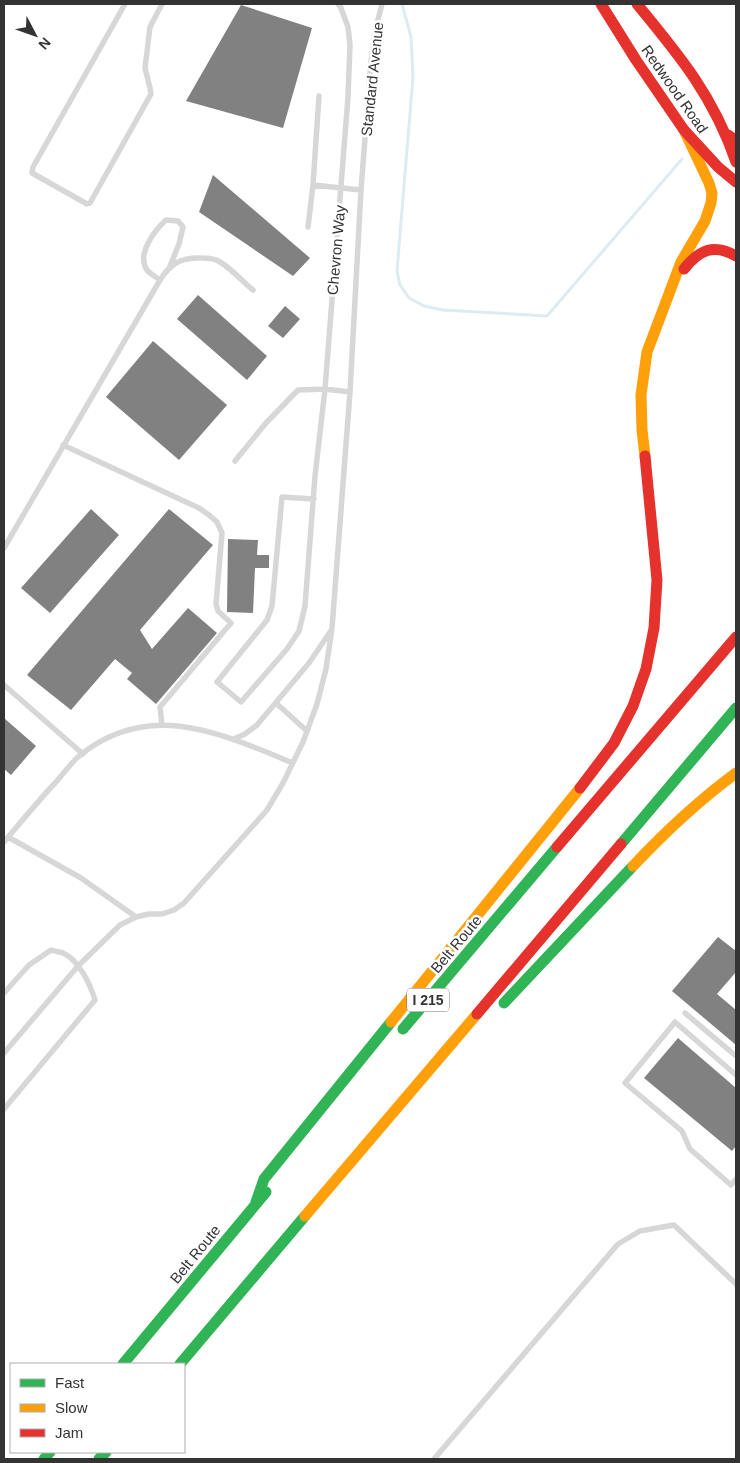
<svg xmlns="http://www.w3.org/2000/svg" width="740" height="1463" font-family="Helvetica,sans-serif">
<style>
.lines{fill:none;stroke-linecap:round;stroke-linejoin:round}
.stream{stroke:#ddebf3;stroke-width:3}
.building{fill:#818181}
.lane{stroke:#d7d7d7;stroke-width:5.5}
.fast{stroke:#30b455;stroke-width:11}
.slow{stroke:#ff9f0a;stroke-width:11}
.jam{stroke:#e5322d;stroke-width:11}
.labels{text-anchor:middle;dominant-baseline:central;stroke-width:5;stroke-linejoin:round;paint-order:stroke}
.shield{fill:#fff;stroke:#707070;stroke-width:1}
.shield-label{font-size:14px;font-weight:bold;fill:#333}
.street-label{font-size:15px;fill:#333;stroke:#fff}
</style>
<rect width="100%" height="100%" fill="#fff"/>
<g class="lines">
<path class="stream" d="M 402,4 L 411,37 L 413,77 L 397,271 L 400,285 L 409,298 L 424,306 L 443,310 L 547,316 L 682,159"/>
</g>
<path class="building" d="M 241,5 L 312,28 L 283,128 L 186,101 Z
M 213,175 L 310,258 L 293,276 L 199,212 Z
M 198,295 L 267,356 L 247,380 L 177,319 Z
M 285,306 L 300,319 L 283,338 L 268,326 Z
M 153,341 L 227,405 L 179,460 L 106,397 Z
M 91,509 L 119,535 L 50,613 L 21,588 Z
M 169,509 L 213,545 L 140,630 L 152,649 L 188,608 L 217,633 L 156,704 L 127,679 L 132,673 L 115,659 L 71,710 L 27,675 Z
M 228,539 L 258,540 L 257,555 L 269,555 L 269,568 L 255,568 L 253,613 L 227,612 Z
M 4,718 L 36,746 L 11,775 L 4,769 Z
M 718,937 L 736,951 L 736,972 L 717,994 L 736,1010 L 736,1045 L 672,991 Z
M 678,1038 L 736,1088 L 736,1146 L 732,1151 L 644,1078 Z"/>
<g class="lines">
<path class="lane" d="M 125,4 L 33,167 L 32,173 L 87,204 L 90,203 L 151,94 L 150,88 L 145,68 L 150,27 L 162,4
M 313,185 L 319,96
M 308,227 L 313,185 L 361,190
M 160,280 C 156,277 150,274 147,270 C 136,254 155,230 166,220 L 178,221 L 183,227 L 179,244 L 170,266
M 63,445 L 199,508 L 209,515 L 217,522 L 222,533 L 216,604 L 218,611 L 231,623 L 160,707 L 162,725
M 235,461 L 266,423 L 298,390 L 325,389 L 350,392
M 314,499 L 282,497 L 272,606 L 267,620 L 217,682 L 241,702 L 287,649 L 299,631 L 305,606 L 315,476 L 325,389 L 348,97 L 350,45 L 348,27 L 341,8 L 338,4
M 4,548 L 160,280 C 171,263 181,257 202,258 C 207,258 216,259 220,262 C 232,269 243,282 253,290
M 4,685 L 83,754
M 276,703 L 307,731
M 234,739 L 245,734 L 257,725 L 309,663 L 330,632
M 8,837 L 81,878 L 136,917
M 4,842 C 21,822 38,801 56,782 C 64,773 71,763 79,756 C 149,699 220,733 293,763
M 4,993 L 29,965 L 51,950 C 54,951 59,952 63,953 C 79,960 90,984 95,1000 L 4,1109
M 685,1013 L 736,1056
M 4,1053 L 78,966 L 120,925 L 136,917 L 149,914 L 162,914 L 174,910 L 184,903 L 267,810 L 283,783 L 303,742 L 317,704 L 326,669 L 332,628 L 350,392 L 361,190 L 371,61 L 375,31 L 382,4
M 736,1075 L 675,1022 L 625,1083 L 682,1131 L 690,1149 L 731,1185 L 736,1179
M 434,1459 L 618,1244 L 640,1231 L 674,1225 L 736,1284"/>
<path class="fast" d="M 621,844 L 736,708
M 504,1003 L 633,866
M 403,1029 L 557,847
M 256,1202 L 264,1179 L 391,1022
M 123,1364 L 266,1192
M 180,1364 L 305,1216
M 44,1459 L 50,1452
M 99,1459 L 106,1452"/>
<path class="slow" d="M 645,456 L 642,430 L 641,395 L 647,352 L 681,262 L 705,221 L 711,203 L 712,193 L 709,183 L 684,130
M 633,866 C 666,831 698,801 736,773
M 391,1022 L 580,788
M 305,1216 L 477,1014"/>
<path class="jam" d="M 601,4 L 636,60 L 684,130 L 718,167 L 736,182
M 637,4 C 680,56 714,97 736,162
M 728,135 L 736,141
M 684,269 C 699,250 714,243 736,256
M 580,788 L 614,743 L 633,706 L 646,669 L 654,628 L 657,580 L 645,456
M 557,847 L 736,637
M 477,1014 L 621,844"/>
</g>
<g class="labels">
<rect class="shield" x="407" y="988.5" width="42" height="23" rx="4"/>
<g class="shield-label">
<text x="428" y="1000">I 215</text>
</g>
<g class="street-label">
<text transform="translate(372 79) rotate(-84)">Standard Avenue</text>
<text transform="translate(675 89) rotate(55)">Redwood Road</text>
<text transform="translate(336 250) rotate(-85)">Chevron Way</text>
<text transform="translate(456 944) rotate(-50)">Belt Route</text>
<text transform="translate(195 1254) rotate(-51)">Belt Route</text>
</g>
</g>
<rect width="740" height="1463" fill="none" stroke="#333333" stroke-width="10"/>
<rect x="10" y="1363" width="175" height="90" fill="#ffffff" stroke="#adadad"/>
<rect x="20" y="1379" width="25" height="8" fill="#30b455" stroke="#adadad"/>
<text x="55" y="1388" font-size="15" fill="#333333">Fast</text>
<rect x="20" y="1404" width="25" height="8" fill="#ff9f0a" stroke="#adadad"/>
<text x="55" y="1413" font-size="15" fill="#333333">Slow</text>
<rect x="20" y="1429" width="25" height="8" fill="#e5322d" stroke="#adadad"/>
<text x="55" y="1438" font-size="15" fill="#333333">Jam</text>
<g transform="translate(35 35) rotate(131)" stroke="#ffffff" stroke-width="4" paint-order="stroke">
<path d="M0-4L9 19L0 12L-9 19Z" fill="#333333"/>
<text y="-8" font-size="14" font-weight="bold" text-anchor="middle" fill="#333333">N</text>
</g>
</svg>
